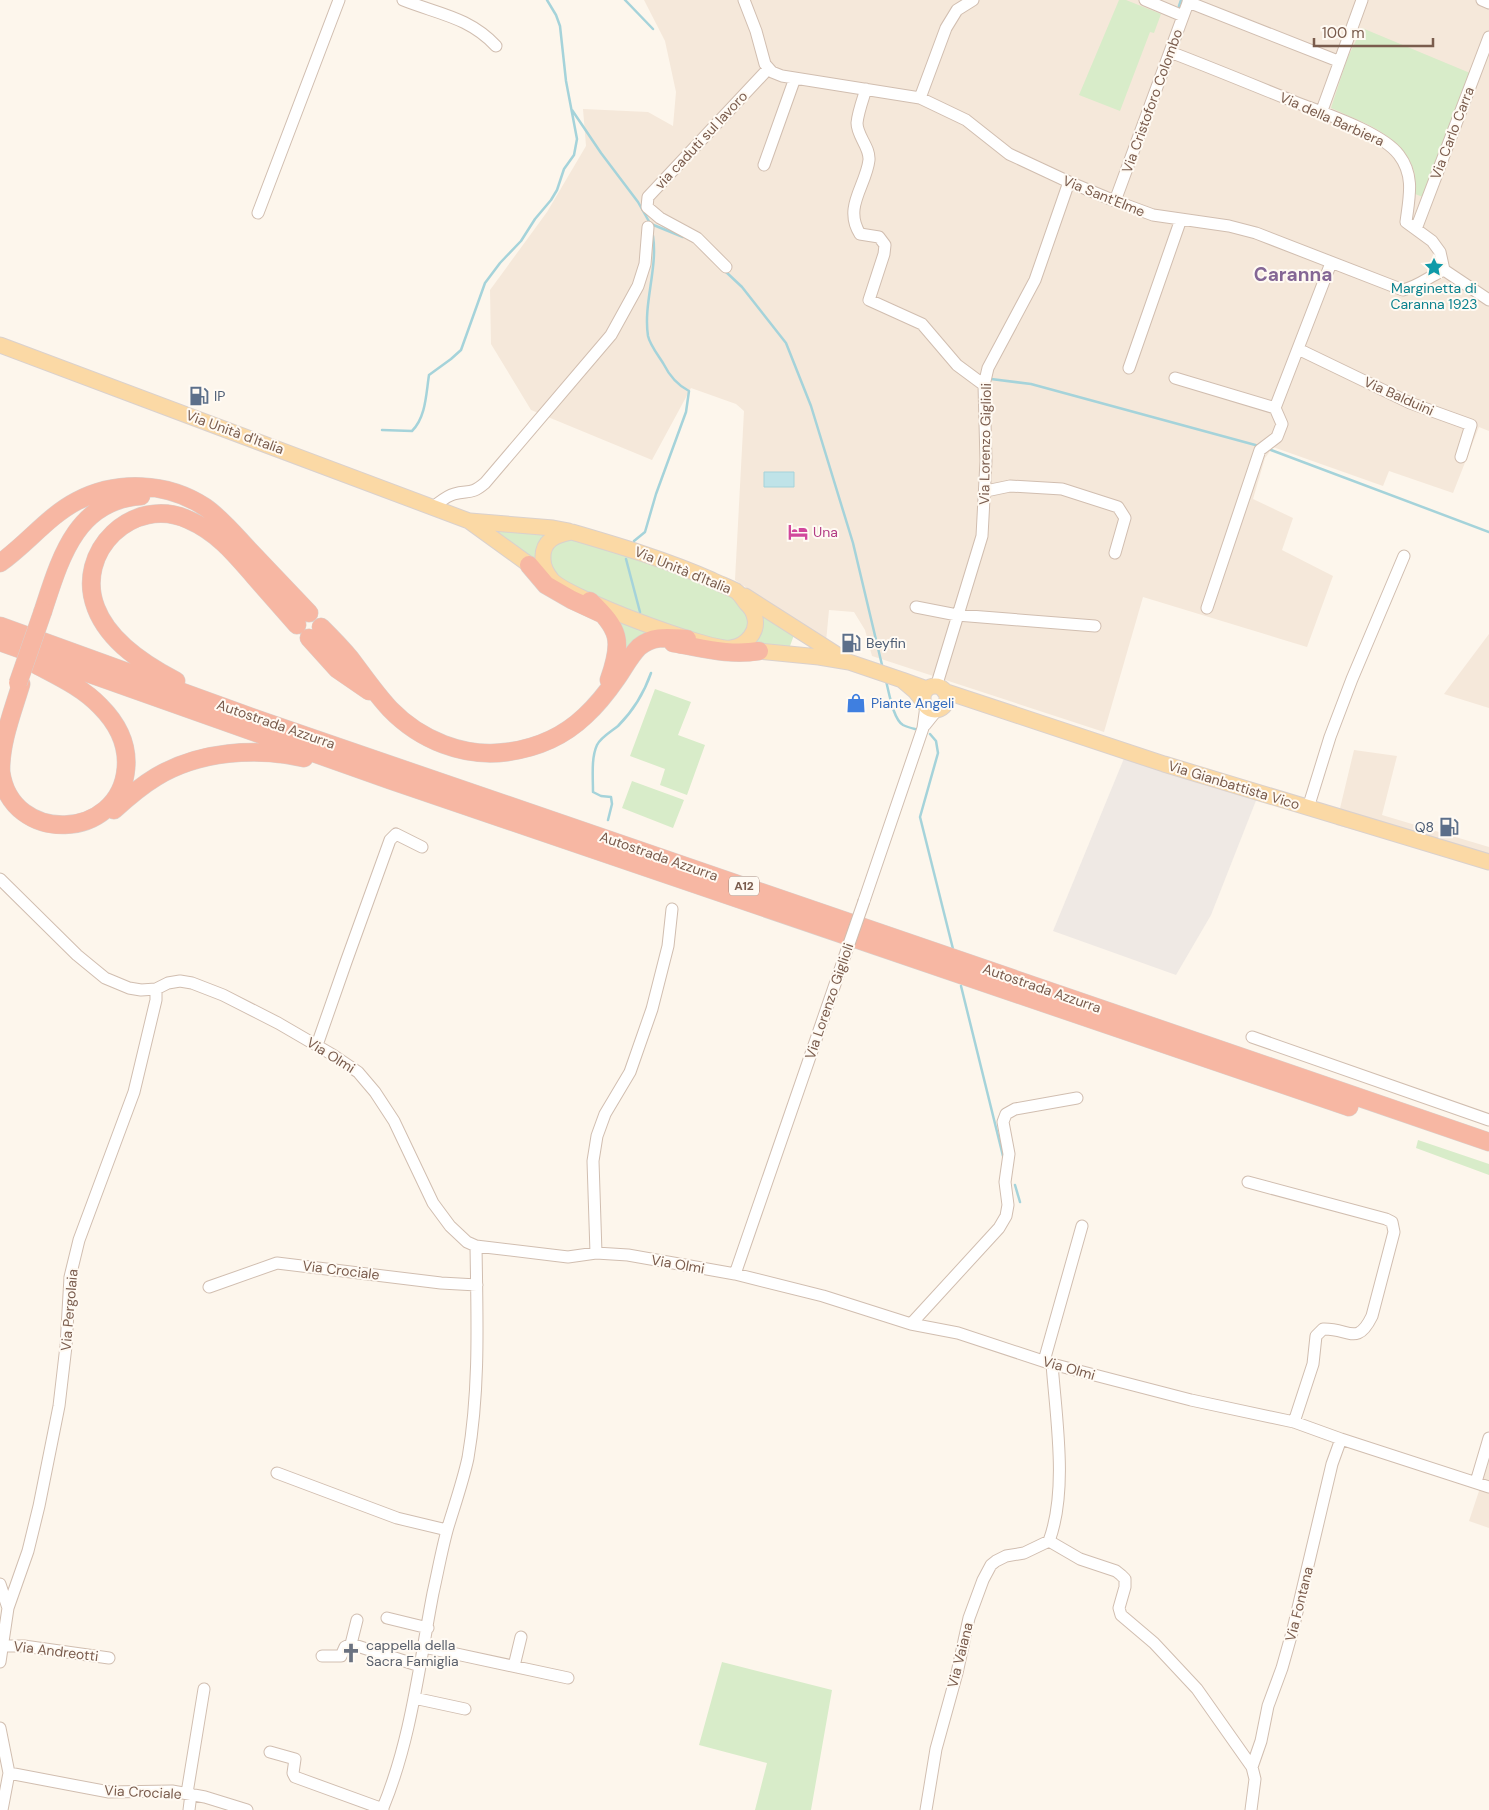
<svg xmlns="http://www.w3.org/2000/svg" width="1489" height="1810" font-family="'DM Sans',sans-serif">
<style>
.residential{fill:#f5e8da}
.industrial{fill:#efe9e4}
.green{fill:#d8ecc9}
.water{fill:#bfe3e8;stroke:#a5d3da}
.lines{fill:none;stroke-linecap:round;stroke-linejoin:round}
.stream{stroke:#a5d3da;stroke-width:2.5}
.minor-casing{stroke:#d1beb0;stroke-width:13}
.major-casing{stroke:#dad1cd;stroke-width:17}
.highway-casing{stroke:#dad1cd;stroke-width:19}
.minor{stroke:#fff;stroke-width:11}
.major{stroke:#fbd9a5;stroke-width:15}
.highway{stroke:#f7b7a3;stroke-width:18}
.minor-bridge-casing{stroke:#d1beb0;stroke-width:13;stroke-linecap:butt}
.highway-bridge-casing{stroke:#dad1cd;stroke-width:19;stroke-linecap:butt}
.minor-bridge{stroke:#fff;stroke-width:11}
.highway-bridge{stroke:#f7b7a3;stroke-width:18}
.labels{text-anchor:middle;dominant-baseline:central;stroke-width:4;stroke-linejoin:round;paint-order:stroke}
.shield{fill:#fffaf3;stroke:#a28b7f;stroke-width:1}
.shield-label{font-size:12px;font-weight:bold;fill:#7a5c4d}
.street-label{font-size:14px;fill:#7a5c4d;stroke:#fffaf3}
.culture-label{font-size:14px;fill:#0d838f;stroke:#fffaf3}
.service-label{font-size:14px;fill:#4e5e75;stroke:#fffaf3;text-anchor:start}
.hotel-label{font-size:14px;fill:#b23c85;stroke:#fffaf3;text-anchor:start}
.shop-label{font-size:14px;fill:#366cbe;stroke:#fffaf3;text-anchor:start}
.worship-label{font-size:14px;fill:#5b616d;stroke:#fffaf3;text-anchor:start}
.district-label{font-size:19px;font-weight:bold;fill:#846695;stroke:#fffaf3}
</style>
<rect width="100%" height="100%" fill="#fdf6ec"/>
<path class="residential" d="M 644,0 L 1489,0 L 1489,431 L 1479,427 L 1453,493 L 1389,471 L 1383,486 L 1273,447 L 1265,458 L 1253,499 L 1293,518 L 1282,550 L 1333,576 L 1307,647 L 1143,597 L 1104,732 L 872,656 L 865,630 L 854,612 L 829,610 L 826,642 L 735,580 L 744,411 L 736,404 L 691,388 L 652,460 L 531,410 L 491,344 L 490,290 L 547,212 L 586,146 L 583,109 L 648,112 L 673,126 L 676,92 L 665,41 Z
M 1489,634 L 1489,708 L 1444,694 Z
M 1354,750 L 1397,756 L 1382,815 L 1489,847 L 1489,866 L 1336,825 Z
M 1489,1461 L 1489,1528 L 1469,1521 Z"/>
<path class="industrial" d="M 1125,756 L 1257,798 L 1211,915 L 1176,975 L 1053,931 Z"/>
<path class="green" d="M 1119,0 L 1126,0 L 1161,14 L 1154,33 L 1150,32 L 1120,111 L 1079,95 Z
M 1362,28 L 1470,73 L 1423,197 L 1415,194 C 1415,187 1416,178 1414,171 C 1404,135 1361,122 1331,108 L 1347,59 Z
M 488,528 L 553,532 L 539,568 Z
M 568,537 L 624,550 L 733,596 L 750,614 L 749,633 L 729,644 L 682,633 L 566,585 L 550,568 L 549,546 Z
M 752,606 L 794,635 L 790,646 L 787,649 L 747,643 Z
M 613,615 L 654,628 L 626,657 Z
M 655,689 L 691,702 L 678,735 L 705,745 L 687,795 L 660,785 L 665,769 L 630,756 Z
M 632,781 L 684,800 L 673,828 L 622,808 Z
M 1418,1140 L 1489,1164 L 1489,1175 L 1416,1148 Z
M 722,1662 L 832,1690 L 811,1810 L 755,1810 L 767,1763 L 699,1745 Z"/>
<path class="water" d="M 764,472 L 794,472 L 794,487 L 764,487 Z"/>
<g class="lines">
<path class="stream" d="M 625,0 L 653,29
M 1179,6 L 1181,0
M 572,110 L 601,153 L 638,202 L 651,225
M 651,224 L 683,237
M 725,271 L 742,287 L 786,343 L 811,406 L 853,543 L 882,665
M 991,379 L 1031,384 L 1259,446
M 382,430 L 412,431 C 426,417 426,394 429,375 L 451,359 L 461,350 L 485,283 L 500,263 L 521,241 L 535,219 L 551,200 L 557,190 L 564,169 L 574,155 L 577,139 L 566,81 L 560,26 L 556,15 L 547,0
M 1271,450 L 1489,532
M 634,541 L 645,532 L 656,494 L 686,412 L 689,391 C 677,385 669,375 663,363 C 658,355 650,345 648,336 C 643,304 658,268 653,236
M 626,559 L 640,612
M 886,681 C 889,692 893,719 903,725 C 907,727 911,728 915,729
M 930,734 L 936,741 L 938,753 L 920,817 L 953,949
M 608,820 L 612,804 L 611,797 L 601,796 L 593,792 C 593,777 591,758 597,745 C 601,737 612,731 618,726 C 633,711 644,693 651,673
M 961,986 L 1003,1156
M 1015,1185 L 1020,1202"/>
<defs>
<path id="minor" d="M 403,0 C 438,14 469,17 496,46
M 744,0 L 756,31 L 765,64 L 772,72 L 782,76 L 920,98 L 966,120 L 1009,154 L 1069,182 L 1115,201 L 1153,215 L 1229,226 L 1256,233 L 1403,290 C 1421,285 1428,277 1444,270
M 1145,0 L 1183,16
M 1482,0 L 1489,3
M 1188,2 L 1338,61
M 1170,52 C 1212,68 1253,85 1295,102 C 1323,113 1382,132 1399,155 C 1415,176 1409,198 1406,222 L 1432,241 L 1440,252 L 1444,270 L 1489,300
M 866,89 C 863,99 858,112 857,123 C 857,136 870,147 869,160 C 866,186 843,207 860,234 L 879,237 L 885,245 L 884,254 L 869,300 L 922,324 L 957,365 L 984,385
M 920,98 L 946,28 L 957,10 L 973,0
M 1321,113 L 1362,0
M 764,165 L 795,78
M 1115,201 L 1189,0
M 258,213 L 339,0
M 1416,229 L 1489,37
M 726,267 L 697,238 L 660,218 L 647,207 L 648,197 L 768,69
M 1298,349 L 1410,403 L 1471,425 L 1461,457
M 1129,368 L 1181,219
M 1175,378 L 1275,408
M 986,491 L 1010,486 L 1062,489 L 1118,507 L 1125,518 L 1115,553
M 433,507 C 439,503 446,496 454,494 C 469,490 471,495 485,483 L 611,335 L 638,286 L 645,264 L 648,227
M 916,607 L 957,615 L 1095,626
M 1207,608 L 1260,450 L 1277,437 L 1282,424 L 1275,408 L 1331,263
M 936,687 L 982,536 L 986,461 L 984,385 L 988,368 L 1035,280 L 1069,182
M 925,725 L 937,710
M 1308,808 L 1330,737 L 1352,679 L 1404,556
M 0,879 L 77,955 L 105,978 L 129,988 L 141,990 L 156,989 L 168,983 L 180,981 L 192,983 L 223,995 L 278,1023 L 333,1055 L 358,1072 L 375,1092 L 394,1121 L 433,1203 L 450,1226 L 467,1242 L 476,1246 L 568,1257 L 596,1253 L 628,1255 L 735,1274 L 823,1296 L 911,1324 L 958,1333 L 1052,1364 L 1191,1400 L 1294,1422 L 1341,1439 L 1489,1487
M 864,901 L 923,728 L 926,706
M 1252,1037 L 1489,1120
M 317,1045 L 346,962 L 390,840 L 396,834 L 422,847
M 1248,1182 L 1386,1219 L 1392,1222 L 1394,1232 L 1372,1316 C 1357,1347 1349,1328 1323,1329 L 1316,1336 L 1313,1364 L 1294,1422
M 596,1253 L 593,1161 L 597,1136 L 605,1114 L 630,1072 L 652,1009 L 668,946 L 672,909
M 735,1274 L 842,964
M 209,1287 L 277,1263 L 441,1283 L 477,1285
M 911,1324 L 999,1228 L 1006,1216 L 1008,1205 L 1005,1182 L 1009,1154 L 1003,1122 L 1006,1114 L 1015,1109 L 1077,1098
M 1044,1361 L 1082,1226
M 1052,1364 C 1056,1418 1068,1490 1049,1541 L 1080,1559 L 1116,1571 L 1121,1575 L 1125,1579 L 1125,1587 L 1119,1608 L 1121,1615 L 1154,1643 L 1197,1689 L 1252,1767 L 1255,1779 L 1251,1810
M 277,1473 L 397,1518 L 447,1530
M 1476,1482 L 1489,1438
M 0,1584 L 8,1608 L 0,1662
M 8,1608 L 28,1551 L 39,1506 L 59,1406 L 66,1346 L 70,1277 L 79,1240 L 134,1092 L 156,1000 L 156,989
M 387,1618 L 428,1628
M 357,1620 L 351,1644 L 420,1666
M 2,1646 L 24,1646 L 109,1658
M 424,1647 L 568,1678
M 322,1656 L 341,1656 L 345,1647 L 351,1644
M 514,1666 L 521,1637
M 414,1698 L 465,1709
M 0,1728 L 9,1773 L 2,1810
M 270,1752 L 295,1759 L 293,1773 L 295,1777 L 383,1809
M 1252,1767 L 1261,1741 L 1268,1706 L 1282,1668 L 1293,1629 L 1332,1464 L 1341,1439
M 9,1773 L 109,1792 L 172,1791 L 205,1797 L 247,1810
M 187,1793 L 204,1689
M 189,1810 L 191,1794
M 382,1810 C 411,1741 419,1666 433,1593 C 438,1571 442,1548 448,1527 C 455,1504 463,1481 468,1458 C 480,1388 477,1317 476,1246
M 926,1810 L 936,1749 L 957,1673 L 969,1618 L 983,1580 L 991,1565 L 996,1561 L 1006,1556 L 1024,1553 L 1049,1541"/>
<path id="major" d="M 0,345 L 469,521 L 538,571
M 470,521 L 553,528 L 569,531
M 572,532 C 620,546 667,560 712,580 C 720,584 729,587 736,591 C 740,594 743,599 746,603 C 749,606 753,611 754,615 C 760,631 746,646 731,648 C 709,651 567,597 552,580 C 547,574 543,566 543,559 C 542,540 556,535 572,532 Z
M 745,596 L 839,656
M 748,650 L 819,657 L 849,662 L 902,680
M923 698a12 12 0 1 1 24 0a12 12 0 1 1-24 0Z
M 944,691 L 1164,764 L 1489,862
M 923,701 L 915,691 L 902,680 L 927,689"/>
<path id="highway" d="M 0,563 C 27,544 48,516 77,501 C 117,480 167,482 205,507 C 221,518 235,535 249,550 C 269,571 289,592 309,613
M 529,565 L 546,585 L 572,600 L 600,613
M 590,601 C 620,630 623,640 609,680
M 43,611 C 60,559 76,500 141,496
M 0,626 L 265,722 L 1489,1142
M 321,627 C 331,637 341,647 350,658 C 363,675 375,693 390,709 C 420,740 464,758 507,752 C 537,748 563,737 585,716 C 597,705 608,691 617,678 C 624,668 630,656 639,647 C 654,635 669,638 687,639
M 309,638 L 337,669 L 369,691
M 0,642 L 390,780 L 1349,1107
M 673,643 C 703,648 729,656 759,651
M 176,681 C 145,665 109,642 96,608 C 74,552 133,494 189,520 C 217,532 235,554 254,576 C 269,593 283,609 297,625
M 21,684 C 13,711 0,743 1,772 C 11,845 120,841 126,768 C 128,744 117,723 100,706 C 82,687 57,676 33,663
M 114,810 C 127,798 141,786 156,777 C 199,751 256,747 304,758"/>
</defs>
<use href="#minor" class="minor-casing"/>
<use href="#major" class="major-casing"/>
<use href="#highway" class="highway-casing"/>
<use href="#minor" class="minor"/>
<use href="#major" class="major"/>
<use href="#highway" class="highway"/>
<defs>
<path id="minor-bridge" d="M 842,964 L 864,901"/>
<path id="highway-bridge" d="M 18,683 L 43,611"/>
</defs>
<use href="#minor-bridge" class="minor-bridge-casing"/>
<use href="#highway-bridge" class="highway-bridge-casing"/>
<use href="#minor-bridge" class="minor-bridge"/>
<use href="#highway-bridge" class="highway-bridge"/>
</g>
<defs>
<symbol id="sight-bare" viewBox="-9 -9 18 18"><path d="M0-6L1.8-2.2L6-1.7L2.9 1.2L3.7 5.4L0 3.3L-3.7 5.4L-2.9 1.2L-6-1.7L-1.8-2.2Z" fill="#0f9aa8" stroke="#fffaf3" stroke-width="2.5" paint-order="stroke"/></symbol>
<symbol id="fuel-bare" viewBox="-9 -9 18 18"><path d="M-5.5-6h7V0h2V4h1.3V-2.5L3-4.5l.8-.8L6-3V5H2.5V1h-1V6h-7ZM-4.2-4.7v3.2H.2V-4.7Z" fill="#5c6f8a" stroke="#fffaf3" stroke-width="2.5" paint-order="stroke"/></symbol>
<symbol id="hotel-bare" viewBox="-9 -9 18 18"><path d="M-6-4.5h1.5V1H6V5H4.5V3h-9V5H-6ZM-4 0a1.8 1.8 0 1 1 3.6 0ZM.5 0V-2.5h3Q6-2.5 6 0Z" fill="#d1479c" stroke="#fffaf3" stroke-width="2.5" paint-order="stroke"/></symbol>
<symbol id="shop-bare" viewBox="-9 -9 18 18"><path d="M-5-2.5h2.3a2.7 3.5 0 0 1 5.4 0H5L5.5 6h-11ZM-1.5-2.5h3a1.5 2.3 0 0 0-3 0Z" fill="#3f7fe0" stroke="#fffaf3" stroke-width="2.5" paint-order="stroke"/></symbol>
<symbol id="church-bare" viewBox="-9 -9 18 18"><path d="M-1.2-6h2.4v3.5h3.3v2.4h-3.3V6h-2.4V-.1h-3.3v-2.4h3.3Z" fill="#6b7280" stroke="#fffaf3" stroke-width="2.5" paint-order="stroke"/></symbol>
</defs>
<g fill-rule="evenodd">
<use href="#sight-bare" x="1420" y="253" width="28" height="28"/>
<use href="#fuel-bare" x="185" y="382" width="28" height="28"/>
<use href="#hotel-bare" x="784" y="518" width="28" height="28"/>
<use href="#fuel-bare" x="837" y="629" width="28" height="28"/>
<use href="#shop-bare" x="842" y="689" width="28" height="28"/>
<use href="#fuel-bare" x="1435" y="813" width="28" height="28"/>
<use href="#church-bare" x="337" y="1639" width="28" height="28"/>
</g>
<g class="labels">
<rect class="shield" x="729" y="876.5" width="30" height="19" rx="4"/>
<g class="shield-label">
<text x="744" y="886">A12</text>
</g>
<g class="street-label">
<text transform="translate(1152 101) rotate(-70)">Via Cristoforo Colombo</text>
<text transform="translate(1332 119) rotate(24)">Via della Barbiera</text>
<text transform="translate(1452 133) rotate(-69)">Via Carlo Carra</text>
<text transform="translate(701 140) rotate(-47)">via caduti sul lavoro</text>
<text transform="translate(1104 196) rotate(22)">Via Sant'Elme</text>
<text transform="translate(1399 396) rotate(24)">Via Balduini</text>
<text transform="translate(235 432) rotate(20)">Via Unità d'Italia</text>
<text transform="translate(985 444) rotate(-89)">Via Lorenzo Giglioli</text>
<text transform="translate(683 570) rotate(22)">Via Unità d'Italia</text>
<text transform="translate(276 724) rotate(19)">Autostrada Azzurra</text>
<text transform="translate(1234 785) rotate(17)">Via Gianbattista Vico</text>
<text transform="translate(659 856) rotate(19)">Autostrada Azzurra</text>
<text transform="translate(1042 988) rotate(19)">Autostrada Azzurra</text>
<text transform="translate(829 1001) rotate(-71)">Via Lorenzo Giglioli</text>
<text transform="translate(331 1055) rotate(32)">Via Olmi</text>
<text transform="translate(678 1264) rotate(10)">Via Olmi</text>
<text transform="translate(341 1270) rotate(7)">Via Crociale</text>
<text transform="translate(69 1310) rotate(-85)">Via Pergolaia</text>
<text transform="translate(1069 1368) rotate(16)">Via Olmi</text>
<text transform="translate(1299 1604) rotate(-76)">Via Fontana</text>
<text transform="translate(56 1651) rotate(7)">Via Andreotti</text>
<text transform="translate(960 1655) rotate(-76)">Via Vaiana</text>
<text transform="translate(143 1792) rotate(3)">Via Crociale</text>
</g>
<g class="culture-label">
<text x="1434" y="288">Marginetta di<tspan x="1434" dy="16">Caranna 1923</tspan></text>
</g>
<g class="service-label">
<text x="214" y="396">IP</text>
<text x="866" y="643">Beyfin</text>
<text x="1434" y="827" text-anchor="end">Q8</text>
</g>
<g class="hotel-label">
<text x="813" y="532">Una</text>
</g>
<g class="shop-label">
<text x="871" y="703">Piante Angeli</text>
</g>
<g class="worship-label">
<text x="366" y="1645">cappella della<tspan x="366" dy="16">Sacra Famiglia</tspan></text>
</g>
<g class="district-label">
<text x="1293" y="274">Caranna</text>
</g>
</g>
<path d="M1314 38v8h119v-8" fill="none" stroke="#7a5c4d" stroke-width="2.5"/>
<text x="1322" y="38" font-size="15" fill="#7a5c4d" stroke="#fffaf3" stroke-width="4" paint-order="stroke">100 m</text>
</svg>
